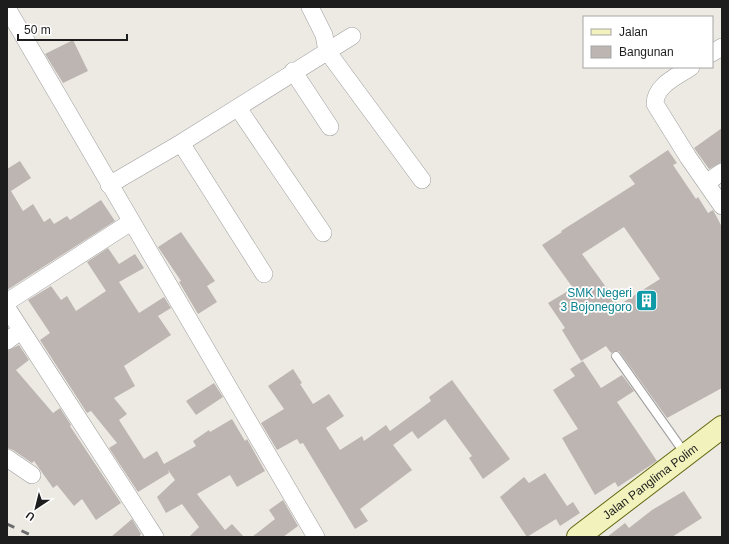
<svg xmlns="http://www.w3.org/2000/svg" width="729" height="544" font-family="Helvetica,sans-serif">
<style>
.building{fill:#bdb5b1;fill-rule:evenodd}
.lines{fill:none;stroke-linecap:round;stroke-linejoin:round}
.lane-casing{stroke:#9e9e9e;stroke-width:10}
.street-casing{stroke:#9e9e9e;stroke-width:18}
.secondary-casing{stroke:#636811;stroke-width:24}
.lane{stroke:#fff;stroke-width:8}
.street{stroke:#fff;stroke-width:17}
.secondary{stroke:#f2f2bd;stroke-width:22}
.rail{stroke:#6b6b6b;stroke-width:3;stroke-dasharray:8 8;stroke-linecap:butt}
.labels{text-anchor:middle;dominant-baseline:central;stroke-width:3.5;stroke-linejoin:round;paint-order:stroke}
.culture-label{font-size:12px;fill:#0d838f;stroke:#fff;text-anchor:end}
.street-label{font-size:12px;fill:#1d1d1d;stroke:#fff}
</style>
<rect width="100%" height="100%" fill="#edeae4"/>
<path class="building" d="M 73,40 L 88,71 L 63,83 L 45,54 Z
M 722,128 L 722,162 L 709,169 L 694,148 Z
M 668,150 L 677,163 L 673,165 L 696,199 L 698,197 L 708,213 L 713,210 L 722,227 L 722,388 L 667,418 L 619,351 L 615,351 L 611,353 L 606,346 L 581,361 L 562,330 L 565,328 L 548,303 L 573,288 L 542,245 L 562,232 L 561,231 L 635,184 L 629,176 ZM 624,227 L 660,279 L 619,305 L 582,254 Z
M 20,161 L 31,178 L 11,191 L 23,211 L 33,204 L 44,222 L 50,218 L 54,224 L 67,216 L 70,220 L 101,200 L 115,221 L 7,290 L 7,169 Z
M 181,232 L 215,281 L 207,286 L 217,302 L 198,314 L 179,282 L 181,281 L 158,247 Z
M 108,248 L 119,264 L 135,254 L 144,268 L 119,282 L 139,313 L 164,297 L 171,308 L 158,316 L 171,335 L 124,366 L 135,386 L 114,398 L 127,414 L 119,420 L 144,459 L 157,451 L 164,464 L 196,446 L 193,441 L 209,430 L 210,432 L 232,419 L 245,441 L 247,439 L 265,471 L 237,487 L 230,475 L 197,494 L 225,530 L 232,524 L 244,537 L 189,537 L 199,527 L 182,504 L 166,513 L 157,497 L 175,480 L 168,470 L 169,473 L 138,492 L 109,448 L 117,443 L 91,411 L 87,413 L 40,340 L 50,333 L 28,300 L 51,286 L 61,300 L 67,296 L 76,311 L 106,291 L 87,262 Z
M 19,345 L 29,360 L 16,370 L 53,413 L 60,408 L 71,425 L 70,426 L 121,503 L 96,520 L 82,499 L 74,506 L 57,485 L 53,488 L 34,461 L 32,463 L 13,450 L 7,448 L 7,351 Z
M 583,361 L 601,388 L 622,375 L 634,391 L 617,402 L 657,461 L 618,487 L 615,482 L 595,495 L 562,438 L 578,429 L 553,390 L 575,376 L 570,369 Z
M 293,369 L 302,383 L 300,384 L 313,404 L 329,394 L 344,416 L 326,428 L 340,450 L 362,436 L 364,441 L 386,425 L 390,431 L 431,401 L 429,397 L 452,380 L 510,459 L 483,479 L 469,458 L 472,456 L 445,419 L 418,439 L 412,431 L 393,445 L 412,470 L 360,509 L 368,521 L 355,529 L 303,443 L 300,444 L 297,439 L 277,450 L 261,423 L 284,409 L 268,386 Z
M 214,383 L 223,397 L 196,415 L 186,401 Z
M 545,473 L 567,506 L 573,502 L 580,513 L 560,526 L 556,519 L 527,537 L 500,497 L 524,477 L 529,483 Z
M 684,491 L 702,518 L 672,537 L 607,537 L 625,523 L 629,528 L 652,510 Z
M 283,500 L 298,526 L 283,537 L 252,537 L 275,519 L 269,510 Z
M 132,519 L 141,534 L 139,537 L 111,537 Z"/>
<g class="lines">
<defs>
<path id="lane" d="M 616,356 L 686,455"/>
<path id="street" d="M 310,7 L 324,35 L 327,51 L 422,180
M 7,8 L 316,537
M 712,53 L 722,47
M 691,67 C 678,76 655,85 655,104 L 688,157 L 722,206
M 293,71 L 330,127
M 238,108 L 323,233
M 181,143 L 264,274
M 706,183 L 722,172
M 109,185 L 181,143 L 352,36
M 7,302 L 131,222
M 7,308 L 155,537
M 7,341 L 20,331
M 7,458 L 32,475"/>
<g id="secondary">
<path id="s1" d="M 578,537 L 722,427"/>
</g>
</defs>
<use href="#lane" class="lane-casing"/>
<use href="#street" class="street-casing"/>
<use href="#secondary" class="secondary-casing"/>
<use href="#lane" class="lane"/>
<use href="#street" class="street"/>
<use href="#secondary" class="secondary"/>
<path class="rail" d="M 7,524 L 35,537"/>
</g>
<defs>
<symbol id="building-square" viewBox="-11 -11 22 22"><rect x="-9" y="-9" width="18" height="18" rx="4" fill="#0f9aa8" stroke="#fff"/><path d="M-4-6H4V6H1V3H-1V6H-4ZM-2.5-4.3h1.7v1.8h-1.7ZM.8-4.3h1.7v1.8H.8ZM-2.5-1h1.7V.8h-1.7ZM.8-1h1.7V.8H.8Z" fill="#fff"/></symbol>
</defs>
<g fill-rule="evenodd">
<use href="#building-square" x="634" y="288" width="25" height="25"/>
</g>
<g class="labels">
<g class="culture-label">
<text x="632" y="293">SMK Negeri<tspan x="632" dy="14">3 Bojonegoro</tspan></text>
</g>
<g class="street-label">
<text stroke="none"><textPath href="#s1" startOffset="91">Jalan Panglima Polim</textPath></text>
</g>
</g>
<rect width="729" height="544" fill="none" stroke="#1d1d1d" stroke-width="16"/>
<rect x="583" y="16" width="130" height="52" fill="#ffffff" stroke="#a5a5a5"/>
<rect x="591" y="29" width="20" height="6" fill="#f2f2bd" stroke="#a5a5a5"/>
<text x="619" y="36" font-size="12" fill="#1d1d1d">Jalan</text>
<rect x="591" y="46" width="20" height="12" fill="#bdb5b1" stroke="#a5a5a5"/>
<text x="619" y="56" font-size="12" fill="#1d1d1d">Bangunan</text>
<g transform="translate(36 508) rotate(215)" stroke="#ffffff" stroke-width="3" paint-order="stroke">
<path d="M0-3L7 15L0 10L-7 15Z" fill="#1d1d1d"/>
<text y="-6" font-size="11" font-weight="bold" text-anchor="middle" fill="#1d1d1d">U</text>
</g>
<path d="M18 34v6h109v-6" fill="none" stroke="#1d1d1d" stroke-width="2"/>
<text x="24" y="34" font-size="12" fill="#1d1d1d" stroke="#ffffff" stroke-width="3" paint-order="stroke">50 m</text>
</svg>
